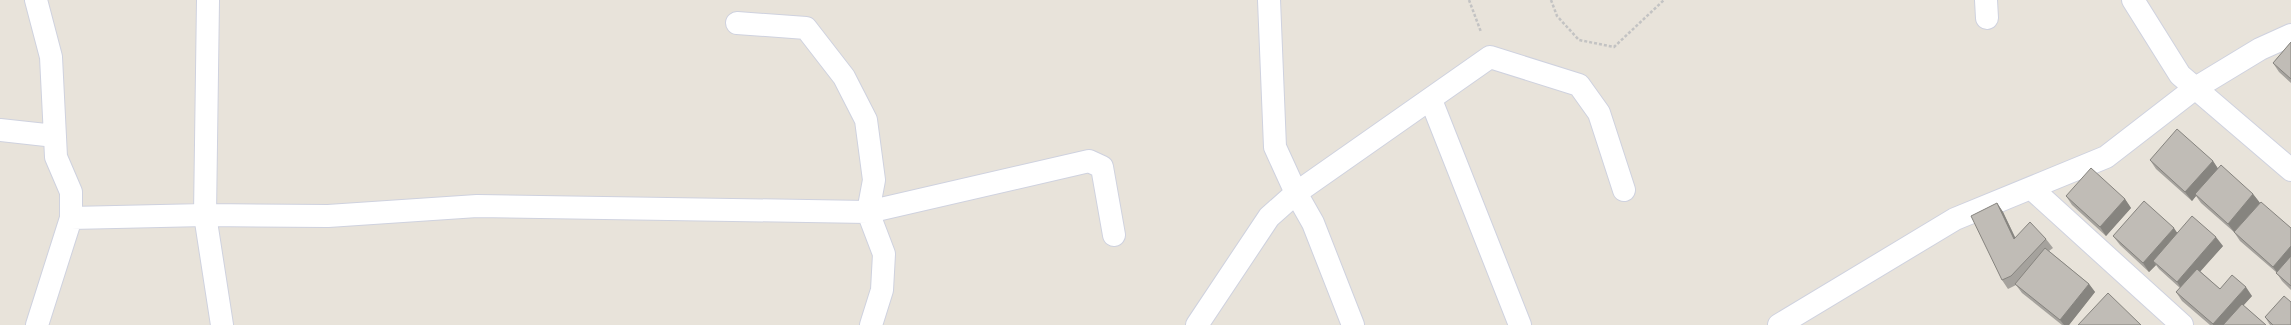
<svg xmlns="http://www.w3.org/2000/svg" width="2291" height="325" font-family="Barlow,sans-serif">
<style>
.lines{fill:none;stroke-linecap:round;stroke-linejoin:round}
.street-casing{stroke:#cfd2df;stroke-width:24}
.path{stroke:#c3c3c3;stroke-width:2.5;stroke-dasharray:3 2;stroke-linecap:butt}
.street{stroke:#fff;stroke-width:22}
.wall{fill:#a5a29d}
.shaded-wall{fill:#86847f}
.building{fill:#c0bcb6;stroke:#86847f}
</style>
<rect width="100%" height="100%" fill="#e8e3da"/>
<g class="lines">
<defs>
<path id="street" d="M 36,0 L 51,57 L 56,157 L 71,192 L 71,218
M 208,0 L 205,215 L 222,325
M 1269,0 L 1275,147 L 1296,193 L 1313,223 L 1353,325
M 1986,0 L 1987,18
M 2133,0 L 2180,75 L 2291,170
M 737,23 L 806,28 L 844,77 L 866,120 L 874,180 L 868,212 L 884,254 L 882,290 L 871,325
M 1431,100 L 1520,325
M 0,130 L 55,136
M 2031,188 L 2182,325
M 37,325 L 71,218 L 205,215 L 328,216 L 477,206 L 868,212 L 1089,161 L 1102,167 L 1114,235
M 1197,325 L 1269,217 L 1296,193 L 1490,57 L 1579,85 L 1599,113 L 1624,190
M 1779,325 L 1955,219 L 2106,157 L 2194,89 L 2260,49 L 2291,35"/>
</defs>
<use href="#street" class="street-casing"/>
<path class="path" d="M 1469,0 L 1481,32
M 1551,0 L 1557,16 L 1579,40 L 1614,47 L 1664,0"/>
<use href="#street" class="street"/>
</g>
<path class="wall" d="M 2291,42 L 2291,83 L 2279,72 L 2273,63 Z
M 2150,160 L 2213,161 L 2218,169 L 2253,194 L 2260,203 L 2291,228 L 2291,290 L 2282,281 L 2276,272 L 2240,241 L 2234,232 L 2201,203 L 2196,196 L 2192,201 L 2156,169 Z
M 2066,196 L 2125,199 L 2131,208 L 2106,236 L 2072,205 Z
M 1997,203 L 2003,212 L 2015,237 L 2046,239 L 2053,248 L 2049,251 L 2089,284 L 2095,292 L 2069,325 L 2062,325 L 2022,293 L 2016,285 L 2008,289 L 2002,280 Z
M 2177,232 L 2223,246 L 2200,271 L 2220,289 L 2252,296 L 2243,305 L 2266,325 L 2210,325 L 2182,301 L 2176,292 L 2180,288 L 2159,269 L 2156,265 L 2149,272 L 2120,245 L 2113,236 Z
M 2265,317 L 2291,325 L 2270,325 Z"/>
<path class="shaded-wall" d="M 2213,161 L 2219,170 L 2195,194 L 2196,196 L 2192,201 L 2185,192 Z
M 2253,194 L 2260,203 L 2234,232 L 2228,224 Z
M 2125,199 L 2131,208 L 2106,236 L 2100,227 Z
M 1997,203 L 2003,212 L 2020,248 L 2014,239 Z
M 2174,228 L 2180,237 L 2153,261 L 2156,265 L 2149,272 L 2143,263 Z
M 2216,237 L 2223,246 L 2183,291 L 2177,282 Z
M 2291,246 L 2291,262 L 2279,275 L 2273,267 Z
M 2089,284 L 2095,292 L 2069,325 L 2064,325 L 2060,320 Z
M 2246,287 L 2252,296 L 2226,325 L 2213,325 L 2213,324 Z"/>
<path class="building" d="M 2291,42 L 2291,79 L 2273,63 Z
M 2177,129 L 2213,161 L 2185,192 L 2150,160 Z
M 2221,165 L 2253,194 L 2228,224 L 2195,194 Z
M 2091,168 L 2125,199 L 2100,227 L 2066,196 Z
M 2144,201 L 2174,228 L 2143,263 L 2113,236 Z
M 2261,202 L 2291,228 L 2291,246 L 2273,267 L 2234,232 Z
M 1997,203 L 2014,239 L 2030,222 L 2046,239 L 2011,276 L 2002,280 L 1971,216 Z
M 2192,216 L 2216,237 L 2177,282 L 2153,261 Z
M 2045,248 L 2089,284 L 2060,320 L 2015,284 Z
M 2291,256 L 2291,286 L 2276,273 Z
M 2197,269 L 2220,289 L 2232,275 L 2246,287 L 2213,324 L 2176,292 Z
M 2108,293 L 2141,325 L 2078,325 Z
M 2284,296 L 2291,302 L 2291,325 L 2273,325 L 2265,317 Z
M 2242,304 L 2266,325 L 2223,325 Z"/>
</svg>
